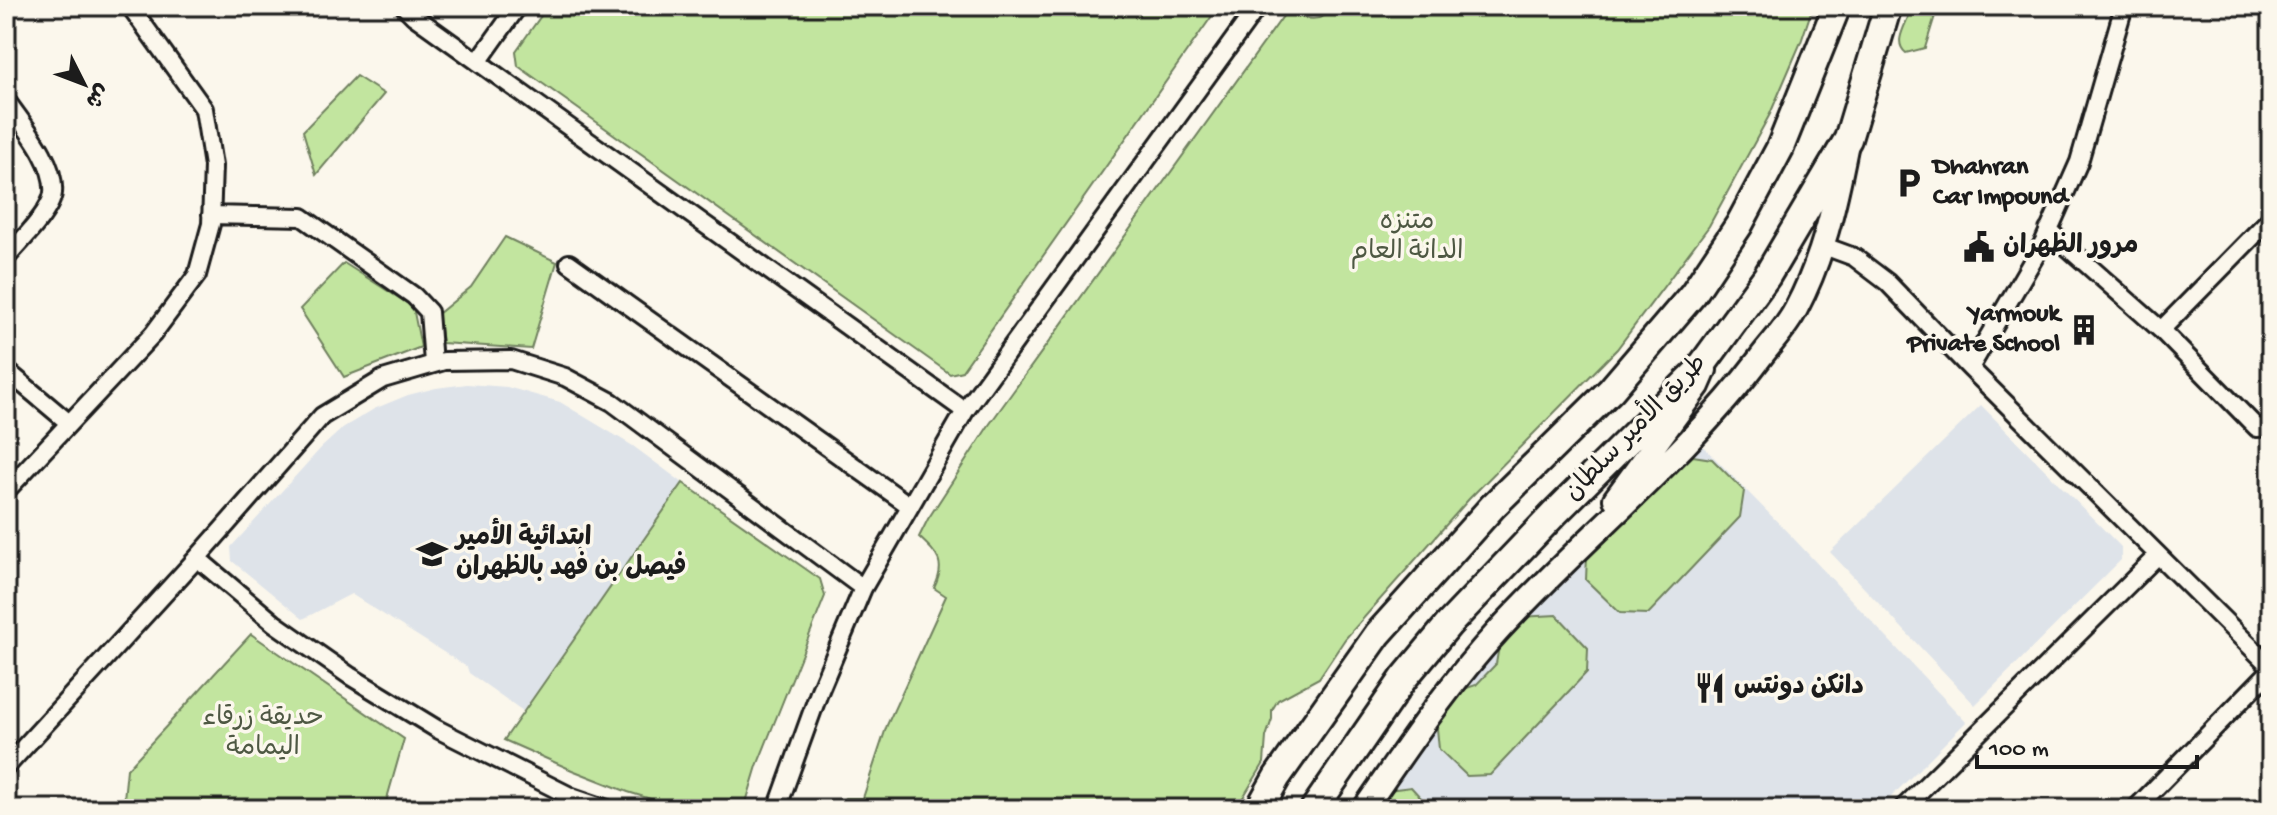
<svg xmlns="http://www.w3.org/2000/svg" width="2277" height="815" font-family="'Gochi Hand','Playpen Sans Arabic',sans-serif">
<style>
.built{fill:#dee3e9}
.green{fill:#c2e59f;stroke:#6f805e;stroke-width:2}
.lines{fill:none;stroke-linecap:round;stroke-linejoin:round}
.street-casing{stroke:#1c1c1c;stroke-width:22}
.secondary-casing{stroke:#1c1c1c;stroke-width:28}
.primary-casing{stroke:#1c1c1c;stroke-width:32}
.street{stroke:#fbf7ec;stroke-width:16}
.secondary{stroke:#fbf7ec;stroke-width:22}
.primary{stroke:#fbf7ec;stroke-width:26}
.labels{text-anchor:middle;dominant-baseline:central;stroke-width:7;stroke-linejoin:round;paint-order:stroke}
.poi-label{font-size:26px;font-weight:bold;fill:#1c1c1c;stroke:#fbf7ec;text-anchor:start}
.park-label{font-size:26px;fill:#4e5843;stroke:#fbf7ec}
.street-label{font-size:26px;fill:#1c1c1c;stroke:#fbf7ec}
</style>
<rect width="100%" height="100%" fill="#fbf7ec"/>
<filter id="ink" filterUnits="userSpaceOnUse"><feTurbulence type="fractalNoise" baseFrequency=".0125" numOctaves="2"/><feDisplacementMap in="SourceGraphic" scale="16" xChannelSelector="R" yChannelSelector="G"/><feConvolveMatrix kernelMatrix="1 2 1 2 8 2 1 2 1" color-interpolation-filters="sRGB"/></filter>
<g filter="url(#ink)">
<path class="built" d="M 467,384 L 507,387 L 560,402 L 633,446 L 683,483 L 523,711 L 469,673 L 467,667 L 351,594 L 303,619 L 232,561 L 231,547 L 321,448 L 344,427 L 374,409 L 408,395 L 436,388 Z
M 1981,405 L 2121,547 L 2121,560 L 1975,705 L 1830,552 Z
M 1702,445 L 1795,540 L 1966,722 L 1879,809 L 1369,809 L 1518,616 Z"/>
<path class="green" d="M 548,6 L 1219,6 L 962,371 L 950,374 L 518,66 L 516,51 Z
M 1337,6 L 1813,6 L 1801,42 L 1770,114 L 1709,226 L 1617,349 L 1469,499 L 1345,639 L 1319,678 L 1278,700 L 1272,710 L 1272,719 L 1266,737 L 1264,763 L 1236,809 L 834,809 L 845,798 L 863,798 L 887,725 L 946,596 L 934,588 C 947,562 937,554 919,537 L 928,519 L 989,425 L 1286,12 C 1306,20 1321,24 1337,6 Z
M 1912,6 L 1938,6 L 1925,48 L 1906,53 C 1891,41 1909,22 1912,6 Z
M 356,76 L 384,94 L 316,175 L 303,131 Z
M 505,237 L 557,262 L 531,349 L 442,343 L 438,314 L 471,287 Z
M 344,263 L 413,307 L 421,347 L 344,377 L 300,309 Z
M 1693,456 L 1712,459 L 1744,491 L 1740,517 L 1648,614 L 1620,613 L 1586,580 L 1587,555 Z
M 683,483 L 820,579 L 825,596 L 757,766 L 744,809 L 683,809 L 628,792 L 572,770 L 504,740 Z
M 1557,615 L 1588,648 L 1587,672 L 1490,775 L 1467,776 L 1439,749 L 1436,718 L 1455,692 L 1476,685 L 1496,664 L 1500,640 L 1519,617 Z
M 251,634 L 404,739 L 384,809 L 123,809 L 127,769 Z
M 1411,787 L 1431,809 L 1374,809 L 1388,790 Z"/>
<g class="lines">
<defs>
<path id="street" d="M 404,6 L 414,16 L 965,411
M 478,62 L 518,6
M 6,100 C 23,125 56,162 53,193 C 51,212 19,243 6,258
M 211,215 L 302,217 L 414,296 L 429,312 L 433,363
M 2048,230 L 2161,330 L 2257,428 L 2271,427
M 1824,246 L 1854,257 L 1887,282 L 1970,368 L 2271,667
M 569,263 L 910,506
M 2161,330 L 2271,218
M 1970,368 L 2044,241 L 2079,162 L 2124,6
M 6,370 L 69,423
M 6,491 L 153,334 L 197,275 L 211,224 L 213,166 L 204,109 L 130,6
M 197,558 L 274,623 L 350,676 L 437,729 L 572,797 L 607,809
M 6,767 L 197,558 L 322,416 L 383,379 L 444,361 L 511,360 L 565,377 L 612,402 L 863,588
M 777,809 L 820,690 L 863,588 L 965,411 L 1258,6
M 1902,809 L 2157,556
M 2135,809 L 2271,670"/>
<path id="secondary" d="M 1615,499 L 1698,386 L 1705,370
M 1364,809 C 1407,747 1448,685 1499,630 C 1584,537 1684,459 1760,358 C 1772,342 1787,327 1796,309 C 1823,258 1835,204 1846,148"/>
<path id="primary" d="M 1259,809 L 1277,777 L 1378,634 L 1493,506 L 1611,390 L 1693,294 L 1739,225 L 1780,148 L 1837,6
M 1314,809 L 1404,678 L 1449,624 L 1554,514 L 1697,372 L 1767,276 L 1848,139 L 1888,6"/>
</defs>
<use href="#street" class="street-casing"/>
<use href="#secondary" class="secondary-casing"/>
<use href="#primary" class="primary-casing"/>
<use href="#street" class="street"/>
<use href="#secondary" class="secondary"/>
<use href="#primary" class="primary"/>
</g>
</g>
<defs>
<symbol id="parking-bare" viewBox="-9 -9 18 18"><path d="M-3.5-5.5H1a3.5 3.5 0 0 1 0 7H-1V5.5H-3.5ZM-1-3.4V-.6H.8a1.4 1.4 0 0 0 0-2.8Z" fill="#1c1c1c" stroke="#fbf7ec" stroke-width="2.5" paint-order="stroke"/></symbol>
<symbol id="civic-bare" viewBox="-9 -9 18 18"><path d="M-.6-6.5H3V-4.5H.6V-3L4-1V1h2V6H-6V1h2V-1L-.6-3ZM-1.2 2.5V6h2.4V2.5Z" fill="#1c1c1c" stroke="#fbf7ec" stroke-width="2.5" paint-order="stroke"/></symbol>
<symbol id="building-bare" viewBox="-9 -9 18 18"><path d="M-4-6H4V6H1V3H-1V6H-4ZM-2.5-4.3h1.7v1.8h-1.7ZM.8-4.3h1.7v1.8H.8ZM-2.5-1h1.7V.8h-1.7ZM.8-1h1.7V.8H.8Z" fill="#1c1c1c" stroke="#fbf7ec" stroke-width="2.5" paint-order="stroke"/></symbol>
<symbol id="school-bare" viewBox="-9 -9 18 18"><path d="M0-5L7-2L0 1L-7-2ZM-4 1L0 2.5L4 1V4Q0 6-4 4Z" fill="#1c1c1c" stroke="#fbf7ec" stroke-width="2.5" paint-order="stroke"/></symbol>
<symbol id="restaurant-bare" viewBox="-9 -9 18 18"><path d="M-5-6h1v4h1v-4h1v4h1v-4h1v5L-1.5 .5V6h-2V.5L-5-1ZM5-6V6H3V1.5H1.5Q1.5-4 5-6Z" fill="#1c1c1c" stroke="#fbf7ec" stroke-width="2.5" paint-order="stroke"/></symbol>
</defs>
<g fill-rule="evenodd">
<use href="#parking-bare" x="1887" y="161" width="44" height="44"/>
<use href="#civic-bare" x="1957" y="225" width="44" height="44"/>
<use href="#building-bare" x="2062" y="308" width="44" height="44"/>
<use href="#school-bare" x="410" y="532" width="44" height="44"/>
<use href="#restaurant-bare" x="1688" y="666" width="44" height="44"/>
</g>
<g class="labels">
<g class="poi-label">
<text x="1933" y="168">Dhahran<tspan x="1933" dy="30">Car Impound</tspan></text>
<text x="2003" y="247">مرور الظهران</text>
<text x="2060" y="315" text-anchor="end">Yarmouk<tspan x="2060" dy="30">Private School</tspan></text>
<text x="456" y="539">ابتدائية الأمير<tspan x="456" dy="30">فيصل بن فهد بالظهران</tspan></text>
<text x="1734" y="688">دانكن دونتس</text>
</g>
<g class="park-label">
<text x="1407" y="223">متنزه<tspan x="1407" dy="30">الدانة العام</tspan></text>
<text x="263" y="719">حديقة زرقاء<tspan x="263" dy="30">اليمامة</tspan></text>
</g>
<g class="street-label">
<text transform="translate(1637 429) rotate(-46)">طريق الأمير سلطان</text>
</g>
</g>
<rect width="2277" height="815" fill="none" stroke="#fbf7ec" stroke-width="32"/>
<rect x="16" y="16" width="2245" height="783" fill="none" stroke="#1c1c1c" stroke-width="3" filter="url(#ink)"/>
<g transform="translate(84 84) rotate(132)" stroke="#fbf7ec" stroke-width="6" paint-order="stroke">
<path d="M0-6L14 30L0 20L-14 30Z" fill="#1c1c1c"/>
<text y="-12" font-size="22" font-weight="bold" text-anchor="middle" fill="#1c1c1c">ش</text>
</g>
<path d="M1977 755v12h220v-12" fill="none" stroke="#1c1c1c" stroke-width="4"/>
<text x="1989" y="755" font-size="24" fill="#1c1c1c" stroke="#fbf7ec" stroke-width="6" paint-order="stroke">100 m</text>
</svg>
